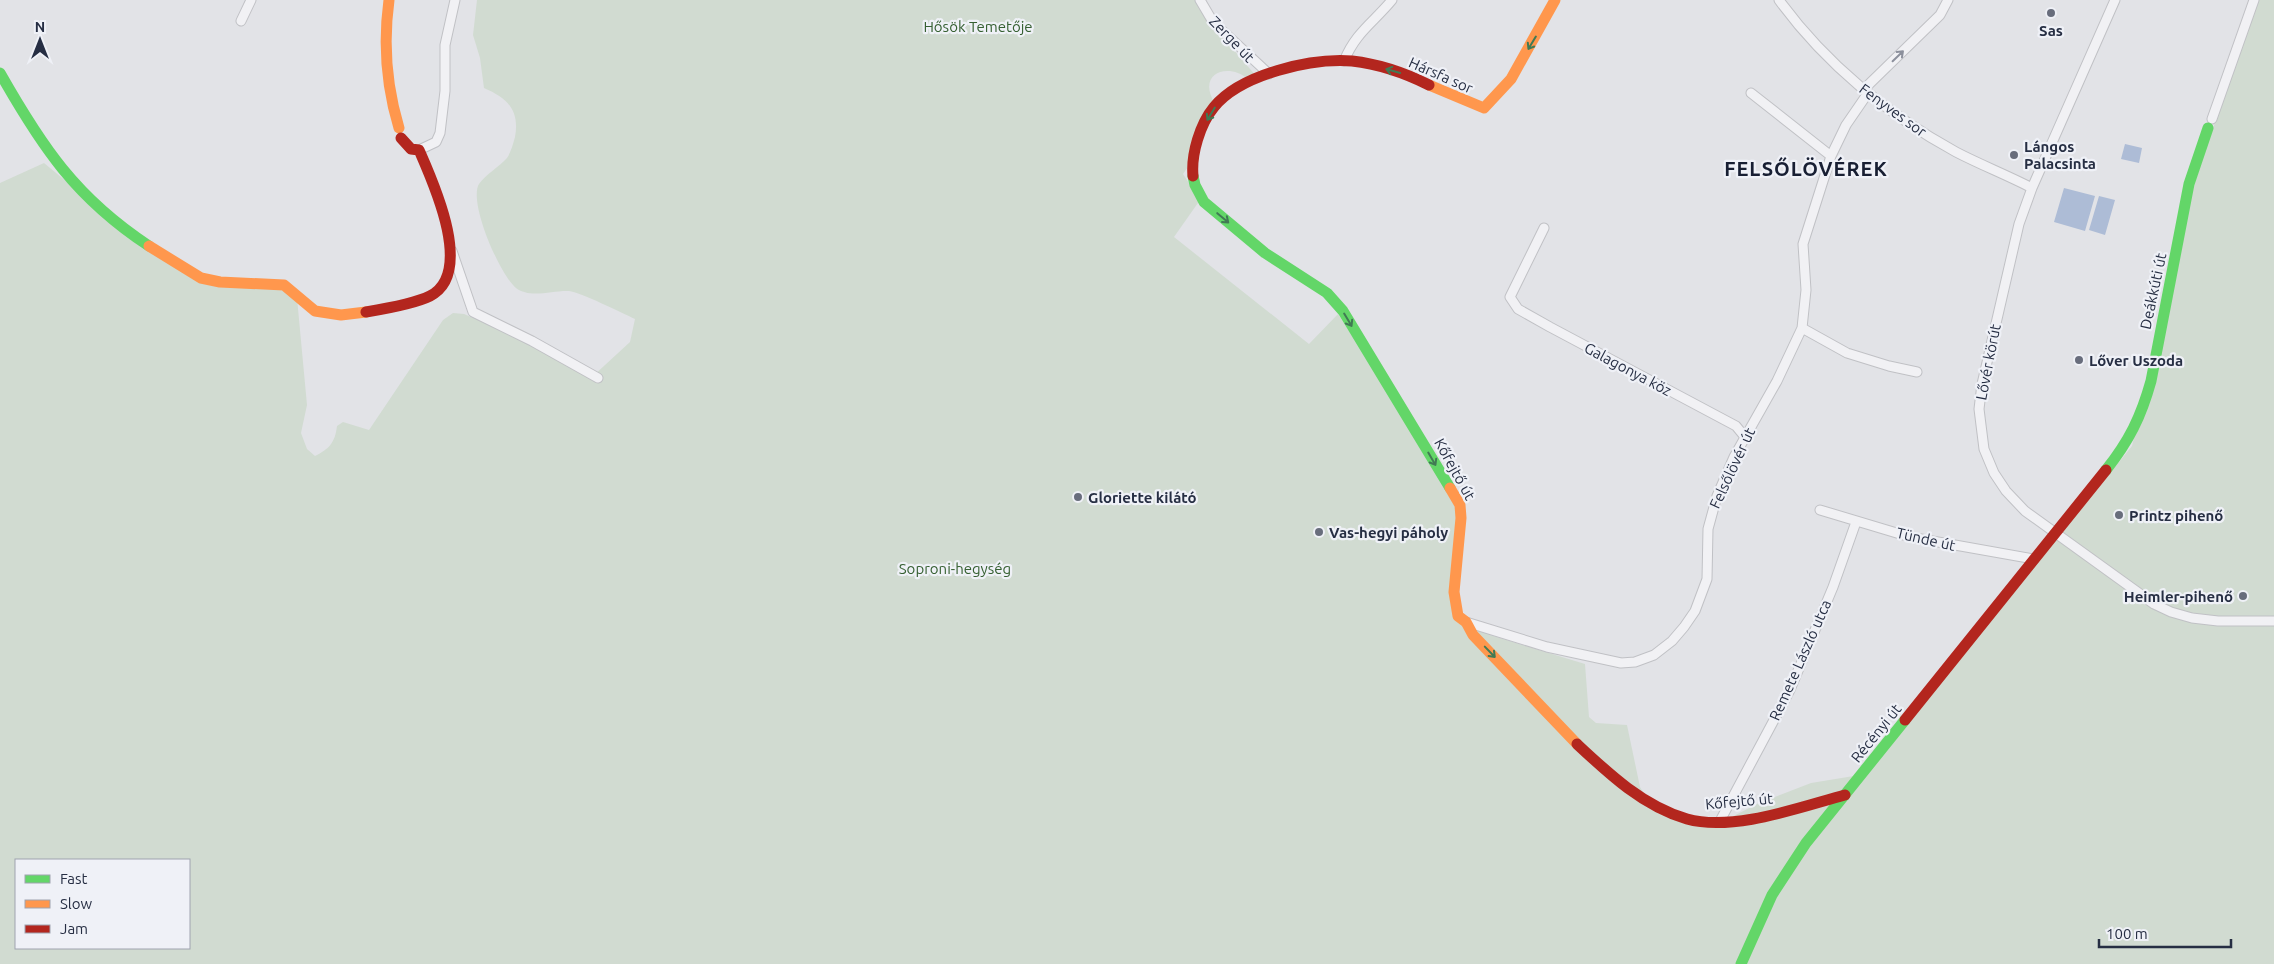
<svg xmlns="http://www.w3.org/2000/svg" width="2274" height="964" font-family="Ubuntu,sans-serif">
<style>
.green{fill:#d1dbd1;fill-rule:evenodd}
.water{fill:#adbcd6}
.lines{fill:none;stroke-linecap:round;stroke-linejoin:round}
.street-casing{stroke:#c0c1c5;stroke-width:11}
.street{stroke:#f1f1f4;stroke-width:9}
.fast{stroke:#63d668;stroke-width:11}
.slow{stroke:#ff974d;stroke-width:11}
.jam{stroke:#b3261e;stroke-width:11}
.oneway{stroke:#417a54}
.oneway2{stroke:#8c909c}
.poi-dot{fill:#686d7c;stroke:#eff1f7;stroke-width:2}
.labels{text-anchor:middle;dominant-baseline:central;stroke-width:4.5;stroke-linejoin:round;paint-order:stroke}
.park-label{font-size:15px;fill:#366032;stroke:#eff1f7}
.poi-label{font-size:15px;font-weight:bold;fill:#262e43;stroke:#eff1f7;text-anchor:start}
.street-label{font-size:15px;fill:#262e43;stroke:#eff1f7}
.district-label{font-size:20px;font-weight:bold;letter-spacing:1px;fill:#181f33;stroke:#eff1f7}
</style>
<rect width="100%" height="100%" fill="#e2e3e7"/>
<path class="green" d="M 477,0 L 1195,0 L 1199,9 L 1256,76 L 1248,79 C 1228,62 1196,73 1215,104 L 1192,161 L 1183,174 L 1200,200 L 1174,237 L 1309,344 L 1338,314 L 1457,498 L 1455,592 L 1466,622 L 1490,635 L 1585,664 L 1589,717 L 1596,723 L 1627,725 L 1640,787 L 1652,808 L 1720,823 L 1759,803 L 1811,783 L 1866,774 L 2132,446 L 2194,185 L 2256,0 L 2274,0 L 2274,964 L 0,964 L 0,183 L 44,163 L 148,249 L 205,280 L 289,287 L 297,298 L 307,405 L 301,433 L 307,449 L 315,456 C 329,449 335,443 337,426 L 343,422 L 369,430 L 443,320 L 453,313 L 464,314 L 529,342 L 592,377 L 630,342 L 635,319 C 622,313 580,292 569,291 C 553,290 530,299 516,288 C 500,275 468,202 479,184 C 486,174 499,167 507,158 C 511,152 513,144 515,137 C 520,110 507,98 484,88 L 480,58 L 473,35 ZM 16,860 L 189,860 L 189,948 L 16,948 Z"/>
<path class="water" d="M 2125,144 L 2142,148 L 2139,163 L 2121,159 Z
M 2064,188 L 2095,196 L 2085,231 L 2054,222 Z
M 2099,196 L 2115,200 L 2105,235 L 2089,230 Z"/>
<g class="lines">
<defs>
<path id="street" d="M 1200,0 L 1213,22 L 1269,74
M 1779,0 C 1825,63 1888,115 1956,152 C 1981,165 2007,175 2032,188
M 2115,0 L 2032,188 L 2019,224 L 1982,384 L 1979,409 L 1984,449 L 1994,473 L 2006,491 L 2025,511 L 2154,604 L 2171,612 L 2192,618 L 2218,621 L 2274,621
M 241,21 L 251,0
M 1344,61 C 1356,32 1373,23 1392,0
M 1863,90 L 1940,15 L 1948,0
M 1751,93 L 1831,156
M 2212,119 L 2254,0
M 419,150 L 436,142 L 440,133 L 445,91 L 445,45 L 455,0
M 1544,228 L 1510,297 L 1518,309 L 1550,327 L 1736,426 L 1745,437
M 452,251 L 473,312 L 532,341 L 598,378
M 1802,328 L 1847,353 L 1889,366 L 1917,372
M 1820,510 L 1910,537 L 2034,559
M 1466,622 L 1547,647 L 1621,663 L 1635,662 L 1654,655 L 1672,641 L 1684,627 L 1695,611 L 1707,579 L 1708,529 L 1717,496 L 1734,457 L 1777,381 L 1802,328 L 1806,290 L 1803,244 L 1831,156 L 1846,125 L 1868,93
M 1720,821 L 1790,690 L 1833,587 L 1856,522"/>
</defs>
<use href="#street" class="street-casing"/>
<use href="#street" class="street"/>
<path class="fast" d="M 0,73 C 42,147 76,198 149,246
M 1193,176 L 1195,185 L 1204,202 L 1265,253 L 1327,293 L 1343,311 L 1450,488
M 2106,470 C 2129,441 2141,417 2151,381 L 2189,184 L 2208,128
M 1741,964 L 1772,895 L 1806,843 L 1905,720"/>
<path class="slow" d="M 389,0 C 383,44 386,85 399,128
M 1429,85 L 1484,108 L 1511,79 L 1555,0
M 149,246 L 201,278 L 220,282 L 284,285 L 315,311 L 341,315 L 366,312
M 1450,488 L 1460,505 L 1461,518 L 1454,592 L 1458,616 L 1466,622 L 1473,635 L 1577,744"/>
<path class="jam" d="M 1193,176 C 1191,154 1200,124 1214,107 C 1241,74 1311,58 1352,61 C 1379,64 1405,73 1429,85
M 366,312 C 384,309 414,304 430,296 C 475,273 433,182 419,150 L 411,149 L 401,138
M 1905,720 L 2106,470
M 1577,744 C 1609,774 1643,806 1687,819 C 1733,832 1800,807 1845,795"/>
</g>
<defs><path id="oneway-shaft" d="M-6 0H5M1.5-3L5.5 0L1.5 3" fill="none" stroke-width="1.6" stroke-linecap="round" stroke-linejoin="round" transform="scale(1.25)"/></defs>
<g class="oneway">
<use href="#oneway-shaft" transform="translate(1532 43) rotate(121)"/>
<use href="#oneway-shaft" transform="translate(1393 71) rotate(-164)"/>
<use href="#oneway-shaft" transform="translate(1211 114) rotate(121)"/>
<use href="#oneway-shaft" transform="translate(1223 218) rotate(40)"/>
<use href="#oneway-shaft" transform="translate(1348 320) rotate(59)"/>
<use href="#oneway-shaft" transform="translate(1432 459) rotate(60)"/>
<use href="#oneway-shaft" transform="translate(1490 652) rotate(46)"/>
</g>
<use class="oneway2" href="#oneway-shaft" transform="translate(1898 56) rotate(-44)"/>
<g class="poi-dot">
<circle cx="2051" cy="13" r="5"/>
<circle cx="2014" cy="155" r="5"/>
<circle cx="2079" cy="360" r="5"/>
<circle cx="1078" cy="497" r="5"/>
<circle cx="2119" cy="515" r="5"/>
<circle cx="1319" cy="532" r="5"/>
<circle cx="2243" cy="596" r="5"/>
</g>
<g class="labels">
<g class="park-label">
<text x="978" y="26">Hősök Temetője</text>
<text x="955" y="568">Soproni-hegység</text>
</g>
<g class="poi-label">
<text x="2051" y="30" text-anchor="middle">Sas</text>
<text x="2024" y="146">Lángos<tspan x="2024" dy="17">Palacsinta</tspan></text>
<text x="2089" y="360">Lőver Uszoda</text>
<text x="1088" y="497">Gloriette kilátó</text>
<text x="2129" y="515">Printz pihenő</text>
<text x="1329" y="532">Vas-hegyi páholy</text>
<text x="2233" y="596" text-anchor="end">Heimler-pihenő</text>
</g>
<g class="street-label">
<text transform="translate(1232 39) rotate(46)">Zerge út</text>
<text transform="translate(1441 75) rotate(24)">Hársfa sor</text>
<text transform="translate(1893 110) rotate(36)">Fenyves sor</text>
<text transform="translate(2153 291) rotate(-78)">Deákkúti út</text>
<text transform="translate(1988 362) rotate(-79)">Lővér körút</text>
<text transform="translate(1628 369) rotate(28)">Galagonya köz</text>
<text transform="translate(1732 468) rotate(-65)">Felsőlövér út</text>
<text transform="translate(1455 469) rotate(61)">Kőfejtő út</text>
<text transform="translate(1926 539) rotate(13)">Tünde út</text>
<text transform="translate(1800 660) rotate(-66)">Remete László utca</text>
<text transform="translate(1876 733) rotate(-51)">Récényi út</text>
<text transform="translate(1739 801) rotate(-5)">Kőfejtő út</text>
</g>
<g class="district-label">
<text x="1806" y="168">FELSŐLÖVÉREK</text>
</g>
</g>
<rect x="15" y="859" width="175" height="90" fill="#eff1f7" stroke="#9fa3af"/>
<rect x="25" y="875" width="25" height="8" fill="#63d668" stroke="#9fa3af"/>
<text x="60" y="884" font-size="15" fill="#262e43">Fast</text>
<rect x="25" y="900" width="25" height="8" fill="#ff974d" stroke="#9fa3af"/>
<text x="60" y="909" font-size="15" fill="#262e43">Slow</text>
<rect x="25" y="925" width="25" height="8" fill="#b3261e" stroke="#9fa3af"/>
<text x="60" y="934" font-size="15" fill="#262e43">Jam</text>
<g transform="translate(40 40)" stroke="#eff1f7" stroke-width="4" paint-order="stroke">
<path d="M0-4L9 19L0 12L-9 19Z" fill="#262e43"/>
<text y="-8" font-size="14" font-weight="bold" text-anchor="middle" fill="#262e43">N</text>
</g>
<path d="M2099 939v8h132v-8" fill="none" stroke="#262e43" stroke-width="2.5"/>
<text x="2106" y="939" font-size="15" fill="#262e43" stroke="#eff1f7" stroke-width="4" paint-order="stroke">100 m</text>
</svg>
